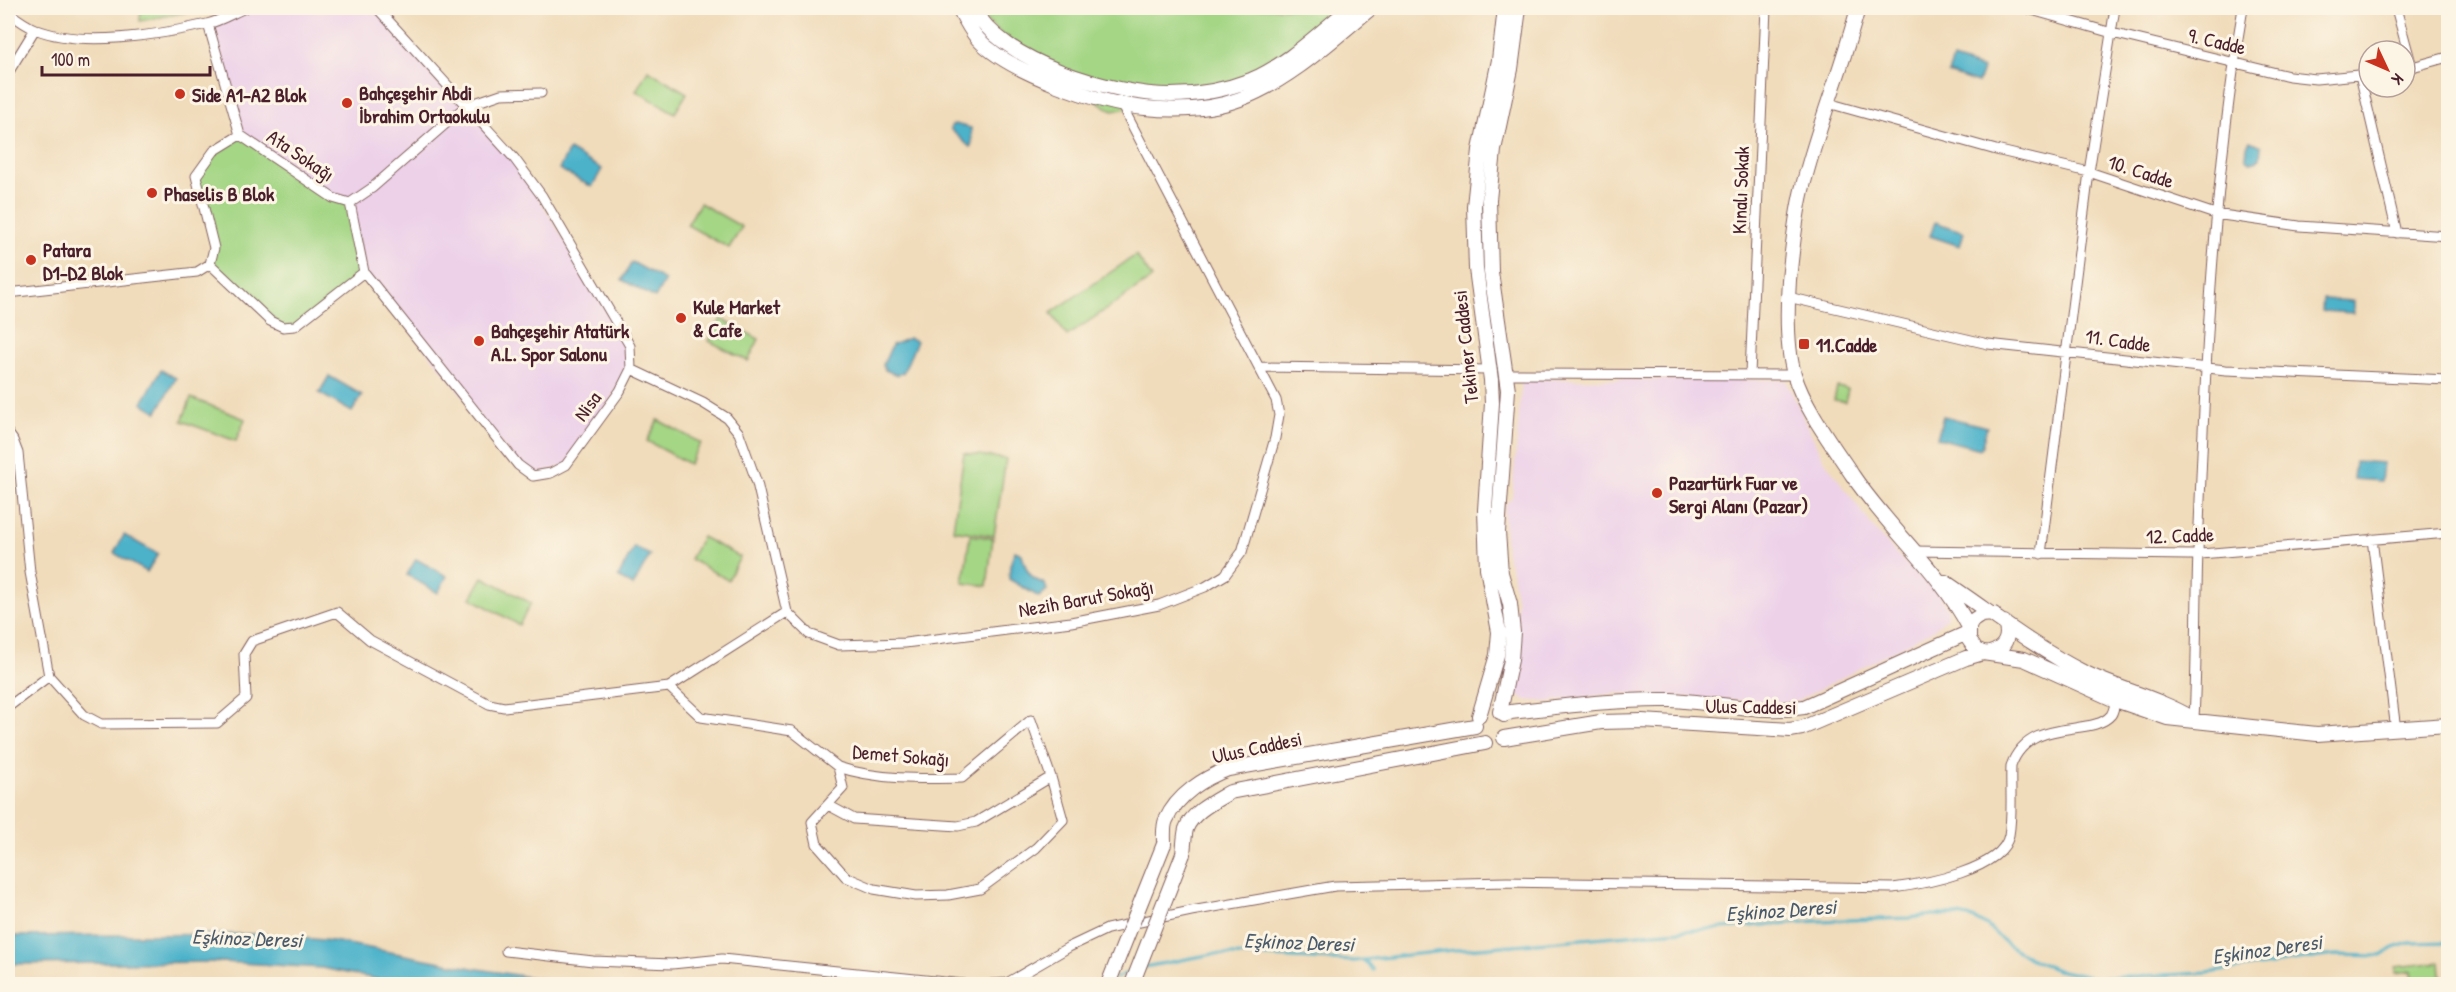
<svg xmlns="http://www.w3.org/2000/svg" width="2456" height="992" font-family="'Patrick Hand',sans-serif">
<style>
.built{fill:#edd1e9}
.green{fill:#a4d685;stroke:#777a58;stroke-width:1.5}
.water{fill:#4bb2ca;stroke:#4a687a;stroke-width:1.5}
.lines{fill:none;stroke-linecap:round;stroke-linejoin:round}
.stream{stroke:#4bb2ca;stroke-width:3}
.street-casing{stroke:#84615d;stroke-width:11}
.secondary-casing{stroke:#84615d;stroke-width:16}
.street{stroke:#fff;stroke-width:9}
.secondary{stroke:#fff;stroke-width:14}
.secondary-bridge-casing{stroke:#84615d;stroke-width:16;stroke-linecap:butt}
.secondary-bridge{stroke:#fff;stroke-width:14}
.poi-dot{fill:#c8321e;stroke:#fcf5e5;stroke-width:2}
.labels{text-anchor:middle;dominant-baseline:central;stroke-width:6;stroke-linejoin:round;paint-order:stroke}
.street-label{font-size:20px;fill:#4a1f2b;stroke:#fcf5e5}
.poi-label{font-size:20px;font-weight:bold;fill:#4a1f2b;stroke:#fcf5e5;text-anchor:start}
.water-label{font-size:21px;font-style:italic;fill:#4a5a6b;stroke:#fcf5e5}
</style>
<rect width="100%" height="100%" fill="#fcf5e5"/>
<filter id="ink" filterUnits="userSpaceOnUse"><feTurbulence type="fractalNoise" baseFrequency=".0167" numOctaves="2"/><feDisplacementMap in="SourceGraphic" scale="12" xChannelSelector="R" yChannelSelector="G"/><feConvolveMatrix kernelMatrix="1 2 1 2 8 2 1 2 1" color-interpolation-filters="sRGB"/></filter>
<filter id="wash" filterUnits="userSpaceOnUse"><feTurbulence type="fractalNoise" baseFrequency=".008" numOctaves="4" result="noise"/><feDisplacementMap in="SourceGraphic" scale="24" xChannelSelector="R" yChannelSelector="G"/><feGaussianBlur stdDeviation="1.35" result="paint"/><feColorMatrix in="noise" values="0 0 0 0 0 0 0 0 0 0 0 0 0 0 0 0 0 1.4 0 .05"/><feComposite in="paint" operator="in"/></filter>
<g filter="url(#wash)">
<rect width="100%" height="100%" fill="#f0dbba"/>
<path class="built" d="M 245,8 L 377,8 L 514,158 L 630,346 L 631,369 L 566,465 L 533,476 L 518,465 L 364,272 L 333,198 L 240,135 L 208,24 Z
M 1522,379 L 1786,380 L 1822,457 L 1878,534 L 1911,569 L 1938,592 L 1948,609 L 1947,617 L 1933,630 L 1797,701 L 1785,703 L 1617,693 L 1546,702 L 1524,700 L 1516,694 L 1512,682 L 1517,604 L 1512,571 L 1506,553 L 1504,516 L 1505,505 L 1512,498 Z"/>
<path class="green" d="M 141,8 L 192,8 L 192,11 L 140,21 Z
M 971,8 L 1358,8 L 1275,77 L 1113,111 L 1038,66 Z
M 648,70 L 687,93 L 675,113 L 636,91 Z
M 240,135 L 333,198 L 350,203 L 364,272 L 295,326 L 283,327 L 210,264 L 214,248 L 196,176 L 214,151 Z
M 700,203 L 742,227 L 729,248 L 687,225 Z
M 1136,255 L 1152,278 L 1067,336 L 1051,313 Z
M 721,319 L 759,339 L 748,361 L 709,341 Z
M 1837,387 L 1848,389 L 1845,402 L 1834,400 Z
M 191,398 L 245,419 L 236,441 L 182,421 Z
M 658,420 L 701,443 L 689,464 L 647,441 Z
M 964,453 L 1006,459 L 994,536 L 953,530 Z
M 970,535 L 993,538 L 987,586 L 963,583 Z
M 702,537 L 740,557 L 728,580 L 690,559 Z
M 483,577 L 531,603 L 519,625 L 471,598 Z
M 2440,962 L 2442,984 L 2421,984 L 2420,981 L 2412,982 L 2411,971 L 2396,973 L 2396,967 Z"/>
<path class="water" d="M 1953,59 L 1983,69 L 1978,83 L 1948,73 Z
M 955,124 L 971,128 L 972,144 L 970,147 L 951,130 L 951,126 Z
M 2250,141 L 2261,146 L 2260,158 L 2256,162 L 2250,162 L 2246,158 L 2247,146 Z
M 569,150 L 602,169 L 592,187 L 559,169 Z
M 1935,222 L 1964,232 L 1960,246 L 1930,236 Z
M 632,262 L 665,280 L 655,298 L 622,280 Z
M 2323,299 L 2353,301 L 2353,313 L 2322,311 Z
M 909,338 L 917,341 L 903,373 L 897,375 L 885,370 L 883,365 L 892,345 Z
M 161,370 L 176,378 L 157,412 L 142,403 Z
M 329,376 L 362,395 L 352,412 L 319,393 Z
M 1943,416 L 1987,427 L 1981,449 L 1937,438 Z
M 2355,461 L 2383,463 L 2381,481 L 2353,479 Z
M 124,535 L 158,554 L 147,572 L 114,553 Z
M 634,547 L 650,555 L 633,586 L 618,577 Z
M 1015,551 L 1022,554 C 1025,569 1030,579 1045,584 L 1047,590 L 1039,597 L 1009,579 L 1010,565 Z
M 416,559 L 447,576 L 438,593 L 407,575 Z
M 261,934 L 333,941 L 472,968 L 572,984 L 401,984 L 322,968 L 223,962 L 8,964 L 8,936 Z"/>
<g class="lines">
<path class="stream" d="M 1364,961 L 1373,970
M 1144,967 L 1213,954 L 1354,961 L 1444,951 L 1640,934 L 1817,921 L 1909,918 L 1932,915 L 1958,915 L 1973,918 L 1987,926 L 2007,944 L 2029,958 L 2057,970 L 2096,978 L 2207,973 L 2335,955 L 2381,956 L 2393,948 L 2409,943 L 2448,942
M 1116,978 L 1132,971"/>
</g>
</g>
<g filter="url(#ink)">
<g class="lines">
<defs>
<path id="street" d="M 2025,8 L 2112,33 L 2289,76 L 2316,79 L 2369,74
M 2396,8 L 2412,67
M 8,12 C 16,18 25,25 35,29 C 80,48 160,35 207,24 C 220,21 233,13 245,8
M 208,24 L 240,135 L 333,198 L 350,203
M 2405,69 L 2448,57
M 8,73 L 35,29
M 2360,75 L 2397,233
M 1828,103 L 1996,150 L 2089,172 L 2215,214 L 2299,226 L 2448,236
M 350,203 L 364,272 L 518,465 L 533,476 L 551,473 L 566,465 L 620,391 L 631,369 L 630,346 L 542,196 L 514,158 L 377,8
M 350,203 L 372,188 L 466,106 L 501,94 L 541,93
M 210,264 L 270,321 L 283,327 L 295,326 L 364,272
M 8,293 L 197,272 L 210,264 L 214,248 L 196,176 L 214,151 L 240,135
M 1788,297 L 1988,344 L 2226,370 L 2448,380
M 1259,367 L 1490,370
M 631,369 L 703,403 L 727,418 L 739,433 L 757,483 L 787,612 L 809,634 L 839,645 L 905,643 L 1071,622 L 1159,605 L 1205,587 L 1225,575 L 1242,552 L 1275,438 L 1279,415 L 1276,400 L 1121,104
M 1507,374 L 1795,375
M 1750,374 L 1766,8
M 8,433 L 13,440 L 18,453 L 30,572 L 49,676 L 8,707
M 2372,539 L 2396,730
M 1912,551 L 2189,555 L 2448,533
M 2041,554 L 2089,172 L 2115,8
M 787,612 L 669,687 L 701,717 L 792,731 L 838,767 L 843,788 L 812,822 L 817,844 L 846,877 L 874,889 L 916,896 L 948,895 L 980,889 L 1036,848 L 1063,820 L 1051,777 L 1031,720 L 962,778 C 921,779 877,780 838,767
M 49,676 L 84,715 L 101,724 L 217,723 L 246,698 L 244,654 L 252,641 L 337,612 L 370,640 L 489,704 L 504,707 L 669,687
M 2194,719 C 2197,663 2196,607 2198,551 C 2205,369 2212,187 2243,8
M 828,805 L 854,819 L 958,826 L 976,822 L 1051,777
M 506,951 L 593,961 L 672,964 L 722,959 L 964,984
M 991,984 L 1007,983 L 1069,947 L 1107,929 L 1191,911 L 1335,886 L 1507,882 L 1893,888 C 1923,884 2003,870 2009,835 C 2013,813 2010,788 2011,766 C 2029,715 2092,738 2111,715 C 2114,711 2115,703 2116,697"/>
<path id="secondary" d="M 959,8 C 964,18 970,30 978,39 C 1008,72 1100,104 1145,108 C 1176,111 1211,110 1240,99 C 1289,81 1332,40 1371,8
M 974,8 C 999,62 1115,95 1171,95 C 1198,95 1225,90 1251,80 C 1287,65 1319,33 1350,8
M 1858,8 C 1842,69 1817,128 1802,190 C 1795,219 1792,250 1789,280 C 1787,310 1786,345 1794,374 C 1804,408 1834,447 1853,476 C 1889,529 1939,570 1969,627
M 1945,582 C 1990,612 2033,647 2083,672 C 2118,689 2158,698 2192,718
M 1994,614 L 1981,615 L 1972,621 L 1969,627 L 1969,640 L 1976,650 L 1983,653 L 2024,659 L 2115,700 L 2167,718 L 2317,734 L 2448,725
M 1990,653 C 2005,649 2011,636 2004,622
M 1500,712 L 1511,660 L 1513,632 L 1510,604 L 1501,573 L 1498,532 L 1508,390 L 1491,272 L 1489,200 L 1494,150 L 1511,69 L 1519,8
M 1504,715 L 1511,712 C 1565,706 1618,699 1671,700 C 1715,702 1760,714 1804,707 L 1967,633
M 1479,716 L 1497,655 L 1499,632 L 1487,568 L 1485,510 L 1492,403 L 1491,380 L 1476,269 L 1474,206 L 1480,150 L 1499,60 L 1505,8
M 1504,738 L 1601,722 L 1642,721 L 1790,730 L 1802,728 L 1966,658 L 1983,653
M 1164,844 C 1164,836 1163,826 1166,820 C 1177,795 1204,778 1228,769 L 1475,726
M 1183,854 C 1184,846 1184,837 1186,829 C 1192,812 1215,801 1230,792 L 1485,743"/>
</defs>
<use href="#street" class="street-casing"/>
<use href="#secondary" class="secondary-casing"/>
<use href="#street" class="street"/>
<use href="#secondary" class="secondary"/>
<defs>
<path id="secondary-bridge" d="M 1108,984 L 1164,844
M 1132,984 L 1183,854"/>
</defs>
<use href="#secondary-bridge" class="secondary-bridge-casing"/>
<use href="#secondary-bridge" class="secondary-bridge"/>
</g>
</g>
<g class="poi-dot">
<circle cx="180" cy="94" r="6"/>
<circle cx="347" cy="103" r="6"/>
<circle cx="152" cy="193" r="6"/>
<circle cx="31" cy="260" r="6"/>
<circle cx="681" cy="318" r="6"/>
<circle cx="479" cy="341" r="6"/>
<rect x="1798" y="338" width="12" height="12" rx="3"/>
<circle cx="1657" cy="493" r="6"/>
</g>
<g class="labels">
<g class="street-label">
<text transform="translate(2217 41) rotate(13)">9. Cadde</text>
<text transform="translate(301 155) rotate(34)">Ata Sokağı</text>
<text transform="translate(2141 171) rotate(18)">10. Cadde</text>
<text transform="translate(1740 190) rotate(-88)">Kınalı Sokak</text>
<text transform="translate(2118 340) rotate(8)">11. Cadde</text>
<text transform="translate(1465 347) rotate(-96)">Tekiner Caddesi</text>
<text transform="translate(587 406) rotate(-54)">Nisa</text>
<text transform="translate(2180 535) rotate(-2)">12. Cadde</text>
<text transform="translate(1086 598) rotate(-10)">Nezih Barut Sokağı</text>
<text transform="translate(1751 706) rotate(1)">Ulus Caddesi</text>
<text transform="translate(1257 747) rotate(-12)">Ulus Caddesi</text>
<text transform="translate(901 755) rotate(5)">Demet Sokağı</text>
</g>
<g class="poi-label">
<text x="359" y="92">Bahçeşehir Abdi<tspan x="359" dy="23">İbrahim Ortaokulu</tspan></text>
<text x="192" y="94">Side A1-A2 Blok</text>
<text x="164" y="193">Phaselis B Blok</text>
<text x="43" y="249">Patara<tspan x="43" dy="23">D1-D2 Blok</tspan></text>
<text x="693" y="306">Kule Market<tspan x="693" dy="23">&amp; Cafe</tspan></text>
<text x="491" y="330">Bahçeşehir Atatürk<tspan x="491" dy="23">A.L. Spor Salonu</tspan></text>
<text x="1816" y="344">11.Cadde</text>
<text x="1669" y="482">Pazartürk Fuar ve<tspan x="1669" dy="23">Sergi Alanı (Pazar)</tspan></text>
</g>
<g class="water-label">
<text transform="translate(1781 910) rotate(-4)">Eşkinoz Deresi</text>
<text transform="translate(247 938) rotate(2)">Eşkinoz Deresi</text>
<text transform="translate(1299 942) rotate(2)">Eşkinoz Deresi</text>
<text transform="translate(2267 949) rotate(-8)">Eşkinoz Deresi</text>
</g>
</g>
<rect width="2456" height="992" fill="none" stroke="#fcf5e5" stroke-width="30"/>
<g transform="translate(2387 69) rotate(134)"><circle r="28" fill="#fcf5e5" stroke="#b59f9b" stroke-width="1.5"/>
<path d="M0-4.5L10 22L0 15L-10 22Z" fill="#c8321e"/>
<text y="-9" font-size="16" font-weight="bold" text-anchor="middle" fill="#4a1f2b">K</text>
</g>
<path d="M42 66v9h168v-9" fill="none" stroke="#4a1f2b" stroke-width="3"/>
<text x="51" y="66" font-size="18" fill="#4a1f2b" stroke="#fcf5e5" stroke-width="4.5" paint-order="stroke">100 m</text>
</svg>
